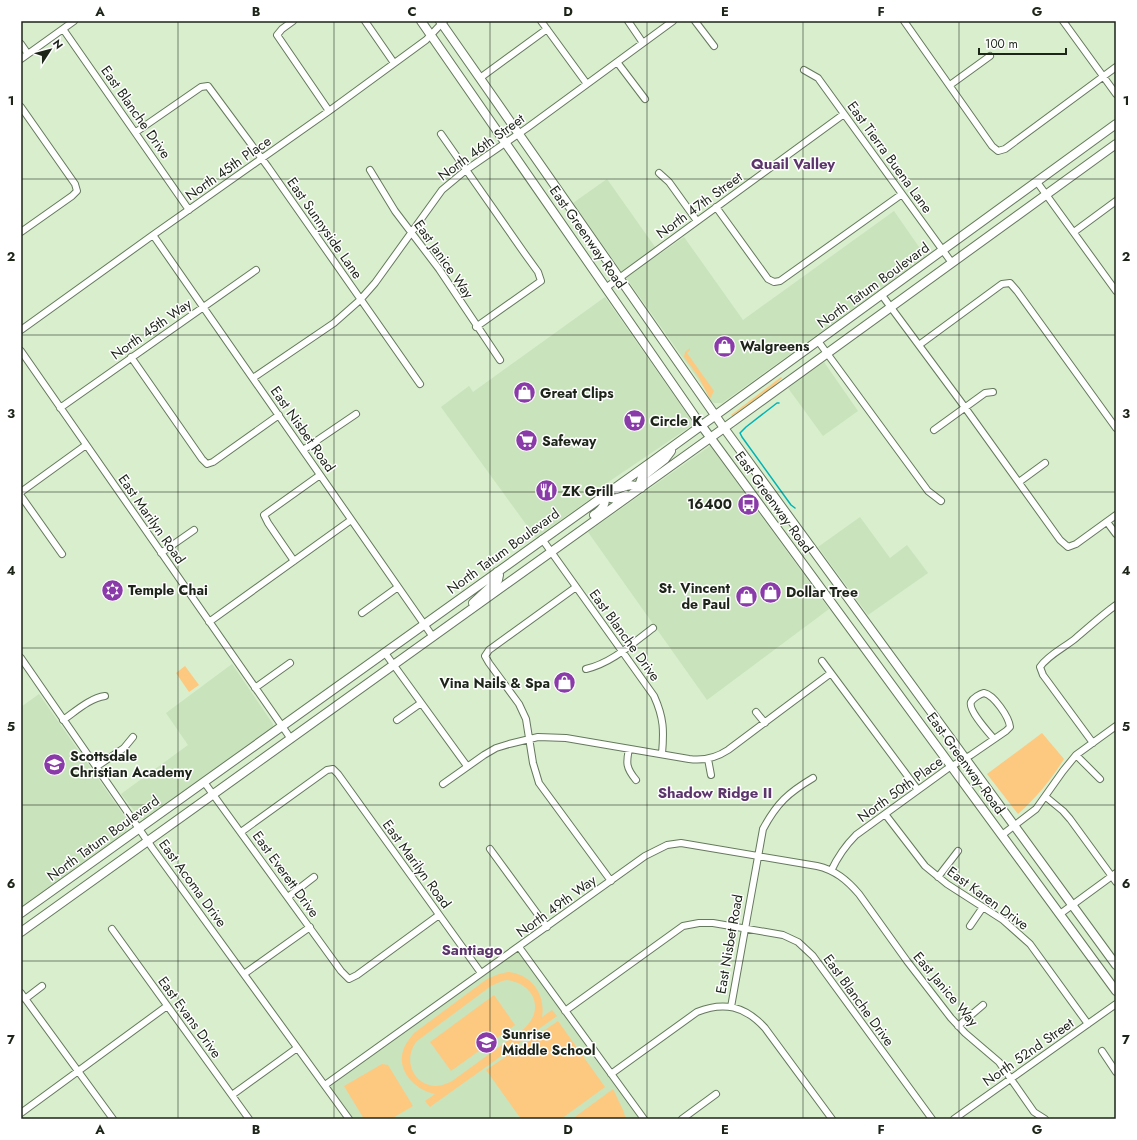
<svg xmlns="http://www.w3.org/2000/svg" width="1137" height="1140" font-family="Jost,sans-serif">
<style>
.built{fill:#c9e3bc}
.green{fill:#fdc980;fill-rule:evenodd}
.lines{fill:none;stroke-linecap:round;stroke-linejoin:round}
.stream{stroke:#01b3b4;stroke-width:1.5}
.minor-casing{stroke:#65795c;stroke-width:8}
.major-casing{stroke:#65795c;stroke-width:10}
.minor{stroke:#fff;stroke-width:6}
.major{stroke:#fff;stroke-width:8}
.grid{fill:none;stroke:#1d2519;stroke-width:1;stroke-opacity:0.55}
.labels{text-anchor:middle;dominant-baseline:central;stroke-width:3;stroke-linejoin:round;paint-order:stroke}
.street-label{font-size:14px;fill:#1d2519;stroke:#fff}
.poi-label{font-size:14px;font-weight:bold;fill:#1d2519;stroke:#fff;text-anchor:start}
.neighbourhood-label{font-size:15px;font-weight:bold;fill:#5c356c;stroke:#fff}
.neatline{fill:none;stroke:#1d2519;stroke-width:1.5}
.grid-label{font-size:13px;text-anchor:middle;font-weight:bold;fill:#1d2519}
</style>
<rect width="100%" height="100%" fill="#d8eecd"/>
<path class="built" d="M 607,179 L 660,254 L 684,237 L 743,320 L 894,211 L 926,257 L 722,403 L 714,403 L 710,400 L 705,389 L 573,203 Z
M 605,297 L 694,424 L 604,485 L 597,494 L 536,538 L 441,407 L 469,386 L 473,392 Z
M 824,362 L 858,411 L 823,436 L 788,388 Z
M 710,446 L 829,609 L 707,700 L 588,532 Z
M 860,517 L 890,558 L 907,545 L 928,573 L 868,615 L 818,547 Z
M 232,664 L 273,724 L 273,727 L 145,819 L 140,818 L 121,794 L 188,745 L 166,713 Z
M 39,694 L 127,820 L 127,828 L 126,833 L 21,908 L 21,707 Z
M 519,947 L 644,1119 L 349,1119 L 325,1085 Z"/>
<path class="green" d="M 690,348 L 690,350 L 687,353 L 714,391 L 710,399 L 698,376 L 684,357 L 685,352 Z
M 781,377 L 782,378 L 774,386 L 732,416 L 731,415 Z
M 185,666 L 199,685 L 189,692 L 176,673 Z
M 1042,733 L 1064,759 C 1051,780 1036,798 1018,814 L 987,774 Z
M 508,972 C 531,974 546,994 542,1017 L 552,1010 L 557,1016 L 430,1107 L 425,1101 L 435,1094 C 415,1090 395,1070 404,1048 C 406,1043 411,1037 414,1033 L 487,979 L 499,974 ZM 507,980 C 537,984 545,1013 521,1031 L 452,1081 C 447,1083 442,1086 437,1086 C 413,1086 402,1059 417,1041 L 491,986 L 502,981 Z
M 494,995 L 515,1025 L 451,1071 L 430,1042 Z
M 558,1021 L 605,1087 L 561,1119 L 521,1119 L 486,1070 Z
M 382,1064 L 388,1065 L 413,1106 L 391,1119 L 364,1119 L 344,1086 Z
M 613,1089 L 623,1110 L 626,1119 L 572,1119 Z"/>
<g class="lines">
<path class="stream" d="M 779,403 L 777,403 L 746,427 L 740,433 L 742,437 L 791,505 L 795,508"/>
<defs>
<path id="minor" d="M 293,21 L 282,29 L 277,35 L 329,111
M 365,21 L 394,63
M 541,21 L 587,84
M 628,21 L 643,43
M 695,21 L 714,46
M 904,21 L 992,146 L 998,151 L 1005,149 L 1116,67
M 1063,21 L 1116,94
M 63,29 L 189,210
M 21,44 L 28,54
M 21,59 L 74,21
M 617,62 L 645,99
M 804,70 L 818,78 L 952,263
M 480,78 L 547,29
M 950,85 L 990,56
M 21,107 L 75,184 L 77,191 L 72,196 L 21,232
M 136,132 L 201,87 L 208,86 L 268,167 L 420,384
M 441,134 L 525,254 L 538,272 L 541,281 L 476,327
M 370,170 L 395,211 L 439,269 L 500,360
M 659,173 L 669,182 L 697,221
M 1037,182 L 1116,291
M 716,207 L 768,279 L 774,282 L 780,281 L 902,194
M 1074,232 L 1116,201
M 153,235 L 433,637
M 607,287 L 844,114
M 881,294 L 961,402 L 1060,540 L 1068,547 L 1076,544 L 1116,515
M 21,330 L 153,235 L 329,111 L 426,40 L 444,21
M 818,341 L 928,491 L 941,501
M 919,345 L 1002,284 L 1010,283 L 1017,291 L 1116,428
M 21,351 L 291,739
M 131,357 L 202,459 L 207,464 L 213,462 L 279,415
M 253,378 L 334,323 L 360,300 L 375,283 L 442,190 L 466,170 L 527,128 L 673,21
M 60,408 L 256,270
M 934,430 L 985,393 L 993,392
M 303,450 L 356,414
M 1019,482 L 1045,463
M 21,492 L 86,445
M 21,496 L 62,554
M 1107,522 L 1116,534
M 542,539 L 654,696 C 664,718 664,731 662,754
M 161,553 L 194,530
M 294,561 L 268,523 L 264,515 L 320,475
M 576,587 L 489,650 L 485,656 L 489,663 L 519,704 L 526,719 L 533,763 L 539,783 L 611,881
M 362,613 L 398,587
M 209,622 L 351,520
M 385,653 L 467,766
M 21,658 L 153,849 L 349,1119
M 822,661 L 918,790
M 586,669 C 612,663 633,643 653,628
M 255,688 L 290,663
M 756,712 L 765,723
M 63,720 C 76,711 90,698 105,696
M 397,720 L 421,703
M 1093,743 L 1043,675 L 1040,667 C 1048,655 1064,648 1076,638 C 1089,627 1102,615 1116,605
M 629,749 C 626,763 626,768 636,780
M 1076,755 L 1100,779
M 708,759 L 711,775
M 96,767 L 124,748 L 133,737
M 204,782 L 341,971 L 349,979 L 357,975 L 439,915
M 443,784 L 484,755 L 496,748 L 509,744 L 538,737 L 566,738 L 689,759 C 704,761 716,758 728,750 L 831,673
M 1046,797 L 1063,811 L 1070,819 L 1116,882
M 885,814 L 925,866 L 947,884 L 1003,920 L 1030,944 L 1088,1024
M 241,832 L 327,770 L 333,769 L 338,774 L 481,973
M 1002,835 L 1036,809 L 1063,771 L 1076,755 L 1116,726
M 490,849 L 547,927
M 831,871 C 838,856 845,846 856,835 L 947,769 L 971,755 L 1006,731 L 1010,727 C 1009,717 994,695 984,693 C 980,694 973,698 971,702 C 968,710 988,732 994,739
M 938,877 L 958,851
M 288,897 L 314,877
M 1060,914 L 1116,873
M 970,926 L 983,907
M 112,929 L 249,1119
M 519,947 L 644,1119
M 244,974 L 310,927
M 21,993 L 113,1119
M 25,999 L 42,986
M 731,1007 L 763,829 C 777,803 788,793 813,778
M 565,1011 L 683,926 L 699,923 L 713,923 L 783,935 L 798,942 L 813,956 L 932,1119
M 958,1026 L 983,1005
M 1102,1051 L 1116,1072
M 611,1074 L 697,1012 C 724,1001 745,1006 765,1028 L 832,1119
M 325,1085 L 645,856 L 667,845 L 681,843 L 817,866 C 835,870 847,880 859,894 L 907,961 L 951,1018 L 965,1033 L 999,1062 L 1034,1112 L 1045,1119
M 232,1095 L 297,1048
M 21,1113 L 167,1006
M 682,1119 L 716,1094
M 954,1119 L 1116,1004"/>
<path id="major" d="M 421,21 L 696,418 L 1116,991
M 440,21 L 724,428 L 1116,965
M 641,488 L 640,483 L 642,477 L 665,459 L 671,451
M 617,489 C 625,486 632,483 641,488
M 605,495 C 611,501 618,498 626,495
M 594,515 C 602,510 606,505 605,495
M 473,603 L 498,580 L 499,575 L 497,572
M 21,913 L 654,460 L 1116,124
M 21,932 L 731,423 L 1116,144"/>
</defs>
<use href="#minor" class="minor-casing"/>
<use href="#major" class="major-casing"/>
<use href="#minor" class="minor"/>
<use href="#major" class="major"/>
</g>
<path class="grid" d="M 178,21 L 178,1119M 334,21 L 334,1119M 490,21 L 490,1119M 647,21 L 647,1119M 803,21 L 803,1119M 959,21 L 959,1119M 21,179 L 1116,179M 21,335 L 1116,335M 21,492 L 1116,492M 21,648 L 1116,648M 21,805 L 1116,805M 21,961 L 1116,961"/>
<defs>
<symbol id="shop-disc" viewBox="-11 -11 22 22"><circle r="9.5" fill="#8a3aa9" stroke="#fff"/><path d="M-5-2.5h2.3a2.7 3.5 0 0 1 5.4 0H5L5.5 6h-11ZM-1.5-2.5h3a1.5 2.3 0 0 0-3 0Z" fill="#fff"/></symbol>
<symbol id="supermarket-disc" viewBox="-11 -11 22 22"><circle r="9.5" fill="#8a3aa9" stroke="#fff"/><path d="M-6-5.5h2.5l.6 2H6L4.5 2H-2.5L-4.4-4H-6ZM-1.5 3.2a1.3 1.3 0 1 0 .1 0ZM3 3.2a1.3 1.3 0 1 0 .1 0Z" fill="#fff"/></symbol>
<symbol id="restaurant-disc" viewBox="-11 -11 22 22"><circle r="9.5" fill="#8a3aa9" stroke="#fff"/><path d="M-5-6h1v4h1v-4h1v4h1v-4h1v5L-1.5 .5V6h-2V.5L-5-1ZM5-6V6H3V1.5H1.5Q1.5-4 5-6Z" fill="#fff"/></symbol>
<symbol id="bus-disc" viewBox="-11 -11 22 22"><circle r="9.5" fill="#8a3aa9" stroke="#fff"/><path d="M-5-6H5V4H4V6H2V4H-2V6H-4V4H-5ZM-3.5-4V0h7V-4ZM-3.5 1.2v1.5H-2V1.2ZM2 1.2v1.5H3.5V1.2Z" fill="#fff"/></symbol>
<symbol id="synagogue-disc" viewBox="-11 -11 22 22"><circle r="9.5" fill="#8a3aa9" stroke="#fff"/><path d="M0-6.5L5.6 3.2H-5.6ZM0 6.5L5.6-3.2H-5.6Z" fill="#fff"/></symbol>
<symbol id="school-disc" viewBox="-11 -11 22 22"><circle r="9.5" fill="#8a3aa9" stroke="#fff"/><path d="M0-5L7-2L0 1L-7-2ZM-4 1L0 2.5L4 1V4Q0 6-4 4Z" fill="#fff"/></symbol>
</defs>
<g fill-rule="evenodd">
<use href="#shop-disc" x="712" y="334" width="25" height="25"/>
<use href="#shop-disc" x="512" y="380" width="25" height="25"/>
<use href="#supermarket-disc" x="622" y="408" width="25" height="25"/>
<use href="#supermarket-disc" x="514" y="428" width="25" height="25"/>
<use href="#restaurant-disc" x="534" y="478" width="25" height="25"/>
<use href="#bus-disc" x="736" y="492" width="25" height="25"/>
<use href="#synagogue-disc" x="100" y="578" width="25" height="25"/>
<use href="#shop-disc" x="758" y="580" width="25" height="25"/>
<use href="#shop-disc" x="734" y="584" width="25" height="25"/>
<use href="#shop-disc" x="552" y="670" width="25" height="25"/>
<use href="#school-disc" x="42" y="752" width="25" height="25"/>
<use href="#school-disc" x="474" y="1030" width="25" height="25"/>
</g>
<g class="labels">
<g class="street-label">
<text transform="translate(136 112) rotate(55)">East Blanche Drive</text>
<text transform="translate(481 147) rotate(-36)">North 46th Street</text>
<text transform="translate(890 157) rotate(54)">East Tierra Buena Lane</text>
<text transform="translate(228 168) rotate(-35)">North 45th Place</text>
<text transform="translate(699 205) rotate(-36)">North 47th Street</text>
<text transform="translate(325 228) rotate(55)">East Sunnyside Lane</text>
<text transform="translate(588 237) rotate(55)">East Greenway Road</text>
<text transform="translate(444 259) rotate(55)">East Janice Way</text>
<text transform="translate(873 285) rotate(-36)">North Tatum Boulevard</text>
<text transform="translate(151 329) rotate(-35)">North 45th Way</text>
<text transform="translate(303 429) rotate(55)">East Nisbet Road</text>
<text transform="translate(774 502) rotate(54)">East Greenway Road</text>
<text transform="translate(152 519) rotate(55)">East Marilyn Road</text>
<text transform="translate(503 551) rotate(-36)">North Tatum Boulevard</text>
<text transform="translate(625 635) rotate(54)">East Blanche Drive</text>
<text transform="translate(966 763) rotate(54)">East Greenway Road</text>
<text transform="translate(900 789) rotate(-36)">North 50th Place</text>
<text transform="translate(103 838) rotate(-36)">North Tatum Boulevard</text>
<text transform="translate(417 864) rotate(54)">East Marilyn Road</text>
<text transform="translate(286 874) rotate(54)">East Everett Drive</text>
<text transform="translate(193 883) rotate(54)">East Acoma Drive</text>
<text transform="translate(988 898) rotate(36)">East Karen Drive</text>
<text transform="translate(556 906) rotate(-36)">North 49th Way</text>
<text transform="translate(729 944) rotate(-80)">East Nisbet Road</text>
<text transform="translate(946 989) rotate(50)">East Janice Way</text>
<text transform="translate(859 1000) rotate(54)">East Blanche Drive</text>
<text transform="translate(190 1017) rotate(54)">East Evans Drive</text>
<text transform="translate(1028 1052) rotate(-35)">North 52nd Street</text>
</g>
<g class="poi-label">
<text x="740" y="346">Walgreens</text>
<text x="540" y="393">Great Clips</text>
<text x="650" y="421">Circle K</text>
<text x="542" y="441">Safeway</text>
<text x="562" y="491">ZK Grill</text>
<text x="732" y="504" text-anchor="end">16400</text>
<text x="730" y="588" text-anchor="end">St. Vincent<tspan x="730" dy="16">de Paul</tspan></text>
<text x="128" y="590">Temple Chai</text>
<text x="786" y="592">Dollar Tree</text>
<text x="550" y="683" text-anchor="end">Vina Nails &amp; Spa</text>
<text x="70" y="756">Scottsdale<tspan x="70" dy="16">Christian Academy</tspan></text>
<text x="502" y="1034">Sunrise<tspan x="502" dy="16">Middle School</tspan></text>
</g>
<g class="neighbourhood-label">
<text x="793" y="164">Quail Valley</text>
<text x="715" y="793">Shadow Ridge II</text>
<text x="472" y="950">Santiago</text>
</g>
</g>
<rect width="1137" height="1140" fill="none" stroke="#ffffff" stroke-width="44"/>
<g transform="translate(50 50) rotate(54)" stroke="#ffffff" stroke-width="3" paint-order="stroke">
<path d="M0-3L7 15L0 10L-7 15Z" fill="#1d2519"/>
<text y="-6" font-size="11" font-weight="bold" text-anchor="middle" fill="#1d2519">N</text>
</g>
<path d="M979 48v6h87v-6" fill="none" stroke="#1d2519" stroke-width="2"/>
<text x="985" y="48" font-size="12" fill="#1d2519" stroke="#ffffff" stroke-width="3" paint-order="stroke">100 m</text>
<rect x="22" y="22" width="1093" height="1096" class="neatline"/>
<g class="grid-label">
<text x="100" y="16">A</text>
<text x="256" y="16">B</text>
<text x="412" y="16">C</text>
<text x="568" y="16">D</text>
<text x="725" y="16">E</text>
<text x="881" y="16">F</text>
<text x="1037" y="16">G</text>
<text x="11" y="105">1</text>
<text x="1126" y="105">1</text>
<text x="11" y="261">2</text>
<text x="1126" y="261">2</text>
<text x="11" y="418">3</text>
<text x="1126" y="418">3</text>
<text x="11" y="575">4</text>
<text x="1126" y="575">4</text>
<text x="11" y="731">5</text>
<text x="1126" y="731">5</text>
<text x="11" y="888">6</text>
<text x="1126" y="888">6</text>
<text x="11" y="1044">7</text>
<text x="1126" y="1044">7</text>
<text x="100" y="1134">A</text>
<text x="256" y="1134">B</text>
<text x="412" y="1134">C</text>
<text x="568" y="1134">D</text>
<text x="725" y="1134">E</text>
<text x="881" y="1134">F</text>
<text x="1037" y="1134">G</text>
</g>
</svg>
